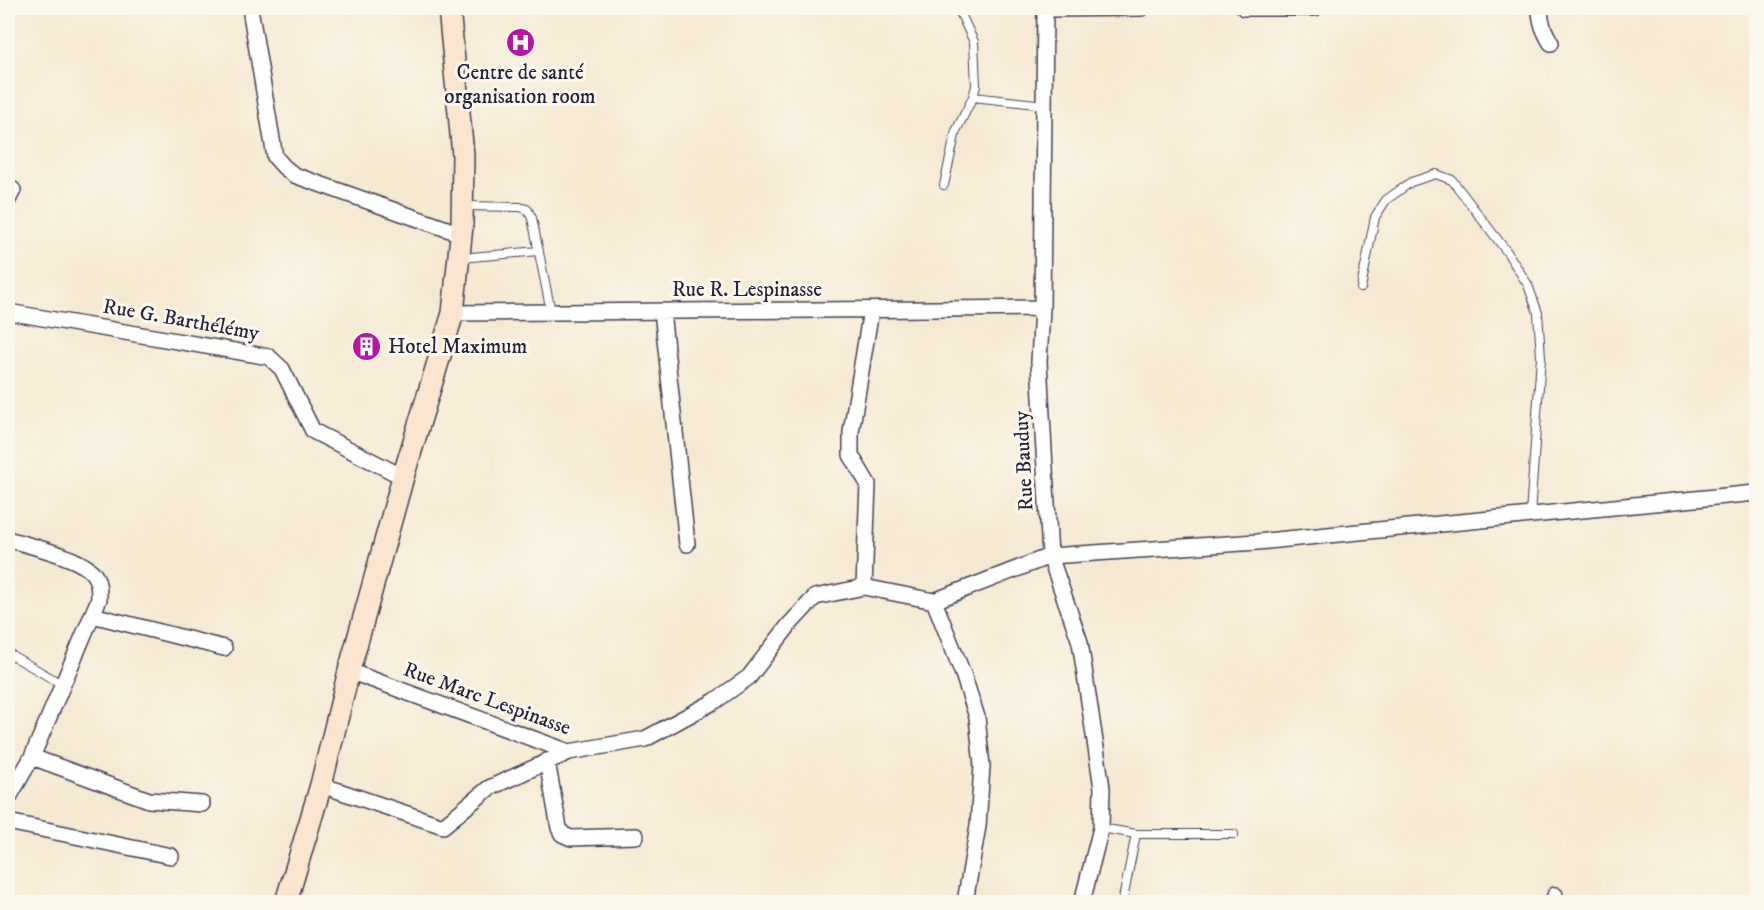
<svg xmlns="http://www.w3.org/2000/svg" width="1764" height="910" font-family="'IM FELL DW Pica',serif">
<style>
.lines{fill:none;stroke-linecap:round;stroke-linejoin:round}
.lane-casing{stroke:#424052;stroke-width:10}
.street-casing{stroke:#424052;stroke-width:18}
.secondary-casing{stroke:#424052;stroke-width:24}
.lane{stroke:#fff;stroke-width:8}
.street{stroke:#fff;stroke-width:15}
.secondary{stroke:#fce5cf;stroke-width:21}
.labels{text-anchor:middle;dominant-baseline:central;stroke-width:6;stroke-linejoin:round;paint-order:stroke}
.poi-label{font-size:21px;fill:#22223b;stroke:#fbf7ec}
.street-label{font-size:21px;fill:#22223b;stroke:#fbf7ec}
</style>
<rect width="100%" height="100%" fill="#fbf7ec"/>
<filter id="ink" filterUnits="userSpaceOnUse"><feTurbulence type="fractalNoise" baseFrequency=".0167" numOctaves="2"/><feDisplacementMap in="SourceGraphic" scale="12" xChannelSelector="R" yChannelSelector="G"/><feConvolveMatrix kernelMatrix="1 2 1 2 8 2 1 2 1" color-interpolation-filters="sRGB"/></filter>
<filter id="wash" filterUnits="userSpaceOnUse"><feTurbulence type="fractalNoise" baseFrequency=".008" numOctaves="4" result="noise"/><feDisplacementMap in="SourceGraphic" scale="24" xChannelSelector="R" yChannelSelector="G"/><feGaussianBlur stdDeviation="1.35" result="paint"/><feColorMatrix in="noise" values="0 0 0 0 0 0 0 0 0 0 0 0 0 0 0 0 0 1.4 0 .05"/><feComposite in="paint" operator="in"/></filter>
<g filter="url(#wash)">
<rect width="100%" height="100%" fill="#f5e9d2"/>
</g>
<g filter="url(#ink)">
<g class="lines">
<defs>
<path id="lane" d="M 973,97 L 1045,105
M 944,185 L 956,131 L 973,97 L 976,86 L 974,42 L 958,8
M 464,206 L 520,207 L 527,209 L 532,218 L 551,312
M 460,258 L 539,251
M 1361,288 L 1375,217 L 1386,200 L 1411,182 L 1436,174 L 1452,180 L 1507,252 L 1528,285 L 1538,313 L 1541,357 L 1530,515
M 8,653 L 63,685
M 1101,828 L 1136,834 L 1234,834
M 1123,899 L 1136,834"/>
<path id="street" d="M 250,8 L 275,157 L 284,167 L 294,175 L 461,234
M 1045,8 L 1042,308 L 1039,362 L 1050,556 L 1080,642 L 1102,788 L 1101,828 L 1082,902
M 1244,8 L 1315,8
M 1540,8 C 1540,22 1544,31 1551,43
M 1045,9 L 1142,8
M 8,187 L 13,190 L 8,200
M 662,311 L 687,544
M 8,312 L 269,357 L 282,369 L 313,431 L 403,477
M 453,313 L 1042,308
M 8,539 C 29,546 77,556 92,572 C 99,580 99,589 99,599 L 32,757 L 8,799
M 864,587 L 868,484 L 851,455 L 851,432 L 871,310
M 934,601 L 963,674 L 977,717 L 982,766 L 978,826 L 965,902
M 92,615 L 224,648
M 349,671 L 569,752 L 645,739 L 715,701 L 749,677 L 789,625 L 815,597 L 864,587 L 934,601 L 1050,556 L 1257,542 L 1756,493
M 32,757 L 149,800 L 202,804
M 547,761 L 559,828 L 562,834 L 571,838 L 636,836
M 321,785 L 443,826 L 489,788 L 569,752
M 8,822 L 171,856
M 1554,902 L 1555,895"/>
<path id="secondary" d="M 286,902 L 321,785 L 349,671 L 403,477 L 453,313 L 462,226 L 463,155 L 449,8"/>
</defs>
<use href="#lane" class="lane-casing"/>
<use href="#street" class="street-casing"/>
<use href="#secondary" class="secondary-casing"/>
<use href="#lane" class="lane"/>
<use href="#street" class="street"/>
<use href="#secondary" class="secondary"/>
</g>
</g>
<defs>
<symbol id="hospital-disc" viewBox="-11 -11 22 22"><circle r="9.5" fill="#b5179e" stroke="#fbf7ec"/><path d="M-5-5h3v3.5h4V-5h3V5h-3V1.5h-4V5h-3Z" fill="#fff"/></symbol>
<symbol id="building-disc" viewBox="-11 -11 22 22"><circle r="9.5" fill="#b5179e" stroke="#fbf7ec"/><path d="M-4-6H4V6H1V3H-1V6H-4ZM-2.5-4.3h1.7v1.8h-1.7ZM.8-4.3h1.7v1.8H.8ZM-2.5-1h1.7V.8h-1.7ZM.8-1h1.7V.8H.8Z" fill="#fff"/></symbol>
</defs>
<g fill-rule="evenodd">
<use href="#hospital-disc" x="504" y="26" width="33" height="33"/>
<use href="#building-disc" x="350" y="330" width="33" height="33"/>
</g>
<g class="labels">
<g class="poi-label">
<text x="520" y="73">Centre de santé<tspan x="520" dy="24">organisation room</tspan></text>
<text x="388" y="347" text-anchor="start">Hotel Maximum</text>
</g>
<g class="street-label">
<text x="747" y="290">Rue R. Lespinasse</text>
<text transform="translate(181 320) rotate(10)">Rue G. Barthélémy</text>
<text transform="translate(1024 461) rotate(-93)">Rue Bauduy</text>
<text transform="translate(487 699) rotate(20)">Rue Marc Lespinasse</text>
</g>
</g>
<rect width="1764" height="910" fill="none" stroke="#fbf7ec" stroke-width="30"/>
</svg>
